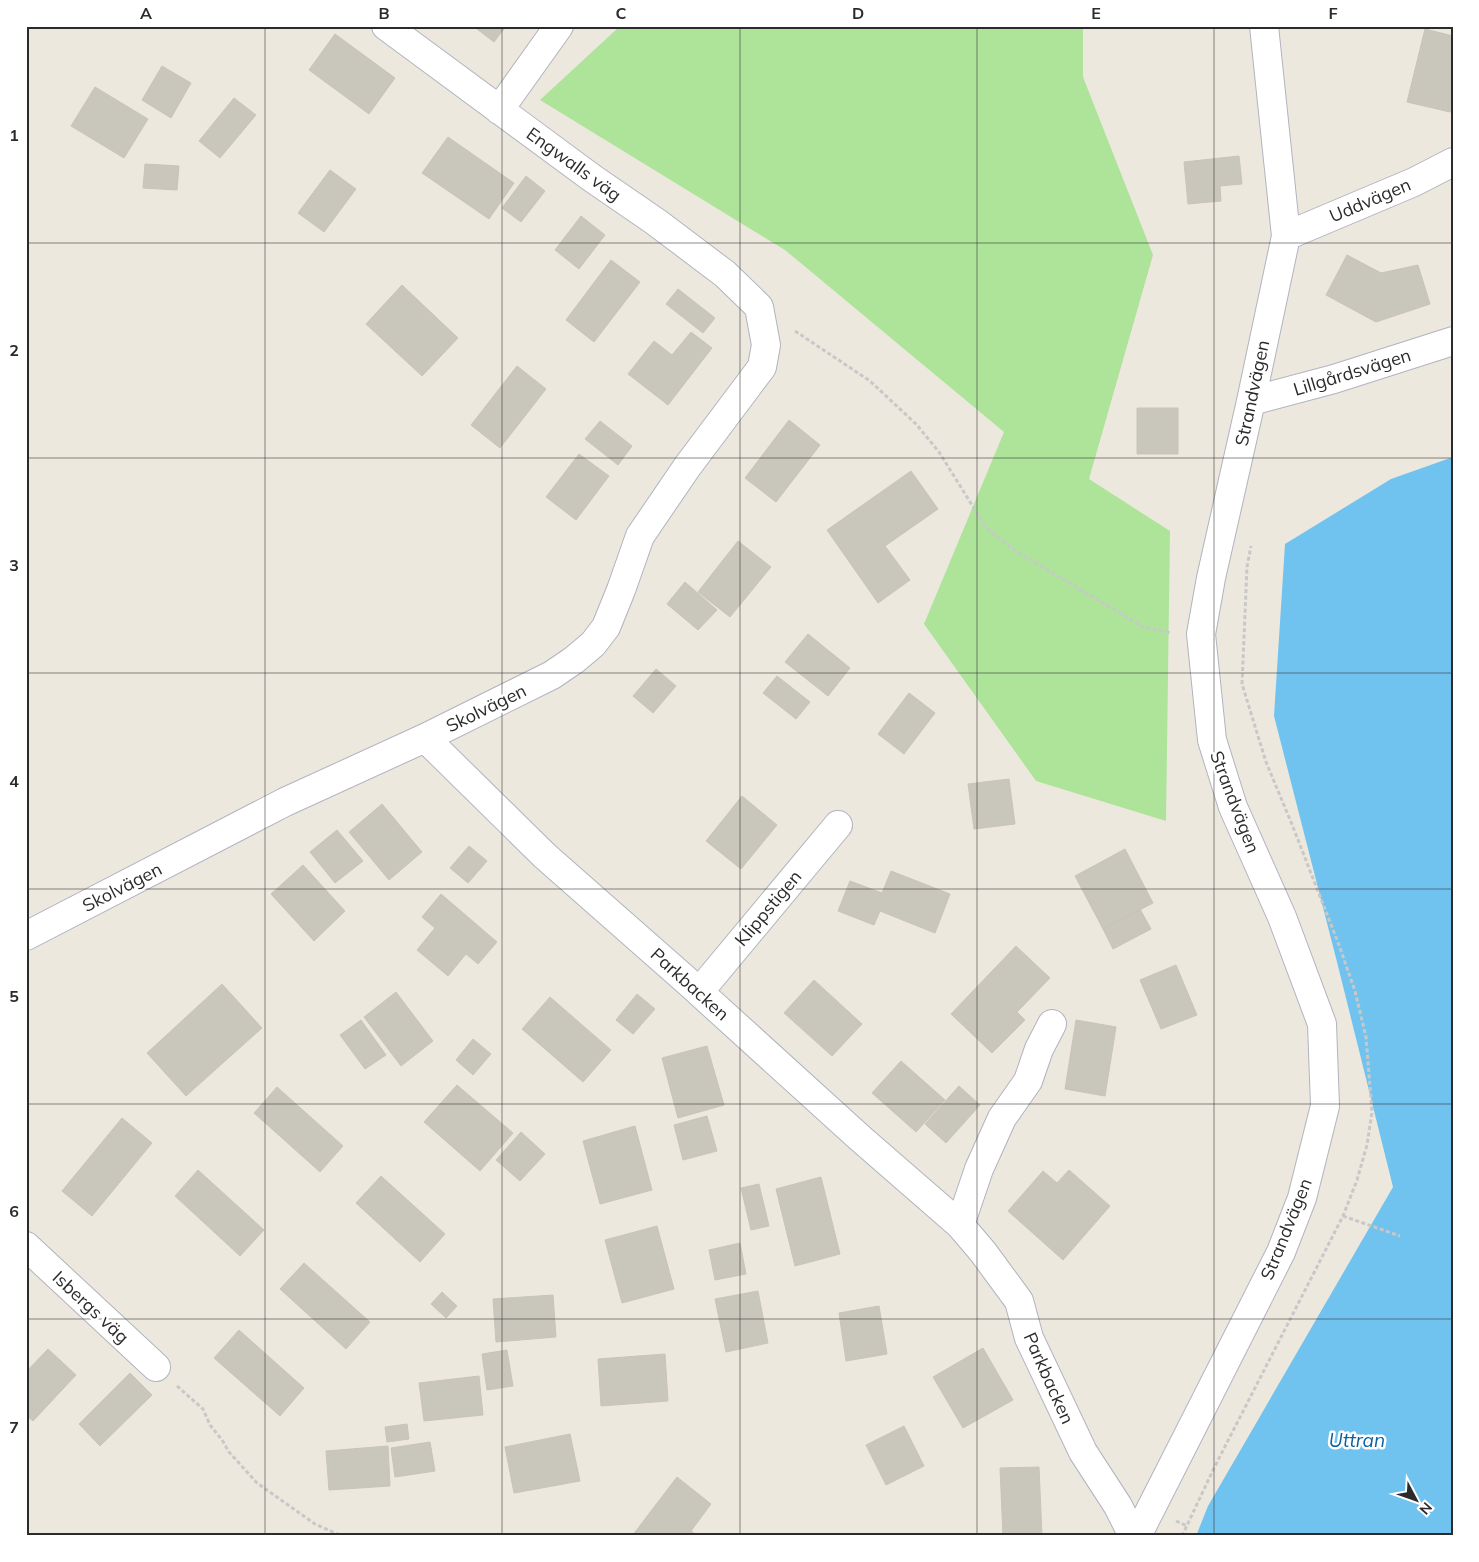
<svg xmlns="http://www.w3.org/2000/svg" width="1479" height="1562" font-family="Mulish,sans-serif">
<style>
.green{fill:#ade49a}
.water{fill:#71c3ef}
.building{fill:#c9c6bc;stroke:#c9c4b7}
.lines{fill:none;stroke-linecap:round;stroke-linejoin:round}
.minor-casing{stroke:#b1b3bf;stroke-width:30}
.path{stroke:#c8c8c8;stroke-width:3;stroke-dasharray:4 2.5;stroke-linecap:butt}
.minor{stroke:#fff;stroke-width:28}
.grid{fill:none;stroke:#2b2b2b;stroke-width:1;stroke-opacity:0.55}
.labels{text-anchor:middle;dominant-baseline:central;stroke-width:5;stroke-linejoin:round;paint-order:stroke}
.street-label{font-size:18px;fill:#2b2b2b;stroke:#fff}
.water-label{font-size:19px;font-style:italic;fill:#0d5f9e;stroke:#fff}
.neatline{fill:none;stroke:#2b2b2b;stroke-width:2}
.grid-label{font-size:16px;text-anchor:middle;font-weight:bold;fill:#2b2b2b}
</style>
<rect width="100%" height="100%" fill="#ede8de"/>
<path class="green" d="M 620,26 L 1083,26 L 1083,77 L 1153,255 L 1089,479 L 1170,531 L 1166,821 L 1036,781 L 924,624 L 1004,432 L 785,250 L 540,100 Z"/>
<path class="water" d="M 1453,457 L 1453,1536 L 1196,1536 L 1208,1506 L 1393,1187 L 1337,962 L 1274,716 L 1285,544 L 1391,479 Z"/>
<path class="building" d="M 473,26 L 506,26 L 494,42 Z
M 1425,29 L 1453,36 L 1453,99 L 1450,112 L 1407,102 Z
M 335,34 L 395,78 L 369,114 L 309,70 Z
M 162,66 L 191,83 L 171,118 L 142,100 Z
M 95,87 L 148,119 L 124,158 L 71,126 Z
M 234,98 L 256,115 L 220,158 L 199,141 Z
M 448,137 L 514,183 L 489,219 L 422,173 Z
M 1239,156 L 1242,184 L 1220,186 L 1221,201 L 1188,204 L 1184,162 Z
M 145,164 L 179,166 L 177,190 L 143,188 Z
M 330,170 L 356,189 L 324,232 L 298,213 Z
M 526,176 L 545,191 L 521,222 L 502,208 Z
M 581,216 L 605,235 L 579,269 L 555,250 Z
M 1347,255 L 1381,273 L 1418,265 L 1430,304 L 1376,322 L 1326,295 Z
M 611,260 L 640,282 L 594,342 L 566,320 Z
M 402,285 L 458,338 L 422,376 L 366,324 Z
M 678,289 L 715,318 L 703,333 L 666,304 Z
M 691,332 L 712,348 L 668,405 L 628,374 L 654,341 L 672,355 Z
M 517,366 L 546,389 L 500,448 L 471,425 Z
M 1137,408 L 1178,408 L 1178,454 L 1137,454 Z
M 789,420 L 820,445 L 776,502 L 745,478 Z
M 600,421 L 632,446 L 618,465 L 585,439 Z
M 579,454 L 609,476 L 576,520 L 546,497 Z
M 911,471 L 938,509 L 885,546 L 910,580 L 878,603 L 827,530 Z
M 738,541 L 771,567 L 730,617 L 698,592 Z
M 685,582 L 717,610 L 698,630 L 667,604 Z
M 808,634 L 850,668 L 828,696 L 785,662 Z
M 656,669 L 676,686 L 653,713 L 633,696 Z
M 777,676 L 810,702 L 796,719 L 763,693 Z
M 909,693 L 935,713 L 904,754 L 878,734 Z
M 1009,779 L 1015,824 L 974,829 L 968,784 Z
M 742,796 L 777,825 L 741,869 L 706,841 Z
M 382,804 L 422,852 L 389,880 L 349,832 Z
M 337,830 L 363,861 L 335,883 L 310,852 Z
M 469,846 L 487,861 L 468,883 L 450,868 Z
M 1125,849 L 1153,903 L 1103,929 L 1075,876 Z
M 303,865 L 345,911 L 314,941 L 271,894 Z
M 891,871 L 950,894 L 935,933 L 880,911 L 874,925 L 838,911 L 850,881 L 882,893 Z
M 441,894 L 497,942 L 478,964 L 466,954 L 448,976 L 417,950 L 435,928 L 422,917 Z
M 1140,909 L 1151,929 L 1113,949 L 1103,929 Z
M 1016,946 L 1050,978 L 1017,1012 L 1025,1020 L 992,1053 L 951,1014 Z
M 1176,965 L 1197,1015 L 1161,1029 L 1140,980 Z
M 814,980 L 862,1024 L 832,1056 L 784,1013 Z
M 222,984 L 262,1028 L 186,1096 L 147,1053 Z
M 396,992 L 433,1041 L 401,1066 L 364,1017 Z
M 637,994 L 655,1009 L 633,1034 L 616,1020 Z
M 550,997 L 611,1050 L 583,1082 L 522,1029 Z
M 361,1020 L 386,1055 L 365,1069 L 340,1035 Z
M 1076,1020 L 1116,1027 L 1105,1096 L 1065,1089 Z
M 473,1039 L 491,1054 L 473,1075 L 456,1060 Z
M 707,1046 L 724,1105 L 678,1118 L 662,1058 Z
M 901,1061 L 945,1100 L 916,1132 L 872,1093 Z
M 457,1085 L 513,1133 L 480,1171 L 424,1122 Z
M 959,1086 L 980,1105 L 946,1143 L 925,1124 Z
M 277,1087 L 343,1146 L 320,1172 L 254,1113 Z
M 707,1116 L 717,1151 L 683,1160 L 674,1125 Z
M 122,1118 L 152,1143 L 92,1216 L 62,1191 Z
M 635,1126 L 652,1190 L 600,1204 L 583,1141 Z
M 521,1132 L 545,1154 L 520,1181 L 496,1160 Z
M 198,1170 L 264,1230 L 240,1256 L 175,1196 Z
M 1069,1170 L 1110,1206 L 1063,1260 L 1008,1211 L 1043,1171 L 1057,1183 Z
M 381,1176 L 445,1234 L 420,1262 L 356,1203 Z
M 821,1177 L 840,1254 L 795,1266 L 776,1189 Z
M 759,1184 L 769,1226 L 751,1230 L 741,1188 Z
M 657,1226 L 674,1289 L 622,1303 L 605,1240 Z
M 740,1243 L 746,1274 L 715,1280 L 709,1250 Z
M 304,1263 L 370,1322 L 346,1349 L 280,1289 Z
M 758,1291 L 768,1343 L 726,1352 L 715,1299 Z
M 442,1292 L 457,1306 L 446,1318 L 431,1304 Z
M 553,1295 L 556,1337 L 496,1342 L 493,1299 Z
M 879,1306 L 887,1354 L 846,1361 L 839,1313 Z
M 239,1330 L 304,1388 L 280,1416 L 214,1358 Z
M 983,1348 L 1013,1400 L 963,1428 L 933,1377 Z
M 48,1349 L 76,1375 L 33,1421 L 26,1415 L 26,1372 Z
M 507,1350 L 513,1386 L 487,1390 L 482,1354 Z
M 665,1354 L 668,1401 L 601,1406 L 598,1359 Z
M 130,1373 L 152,1395 L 100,1446 L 79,1424 Z
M 479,1376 L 483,1415 L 424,1421 L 419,1383 Z
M 407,1424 L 409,1439 L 387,1442 L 385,1427 Z
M 904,1426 L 924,1466 L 886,1485 L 866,1445 Z
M 570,1434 L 580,1481 L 514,1493 L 505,1447 Z
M 430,1442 L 435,1471 L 395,1477 L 391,1448 Z
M 388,1446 L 390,1486 L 329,1490 L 326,1451 Z
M 1039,1467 L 1042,1536 L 1003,1536 L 1000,1468 Z
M 677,1477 L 711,1504 L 691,1531 L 698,1536 L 632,1536 Z"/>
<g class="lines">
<defs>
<path id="minor" d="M 499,110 L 559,26
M 1286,236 L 1414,182 L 1453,162
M 1251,401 L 1334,379 L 1453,341
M 425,738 L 545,856 L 687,981 L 860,1138 L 960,1225 L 983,1252 L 1019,1301 L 1029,1338 L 1083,1452 L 1118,1506 L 1133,1536
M 26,936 L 285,802 L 425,738 L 552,675 L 574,660 L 593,644 L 606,627 L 621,590 L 640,536 L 687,467 L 762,367 L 766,345 L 759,307 L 725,274 L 656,222 L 592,178 L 386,26
M 699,992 L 838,825
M 960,1225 L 979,1169 L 1002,1118 L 1028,1081 L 1039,1049 L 1052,1024
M 26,1246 L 156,1367
M 1137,1536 L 1281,1252 L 1302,1198 L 1325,1106 L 1322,1024 L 1282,917 L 1233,807 L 1212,740 L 1201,634 L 1211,578 L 1251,401 L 1286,236 L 1264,26"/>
</defs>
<use href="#minor" class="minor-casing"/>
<path class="path" d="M 795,331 L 870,381 L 916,424 L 939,452 L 985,526 L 1011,548 L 1143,627 L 1172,633
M 1343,1216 L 1400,1236
M 177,1386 L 203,1409 L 210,1425 L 222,1440 L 229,1452 L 257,1483 L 315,1524 L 342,1536
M 1176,1521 L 1187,1526
M 1182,1536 L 1214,1468 L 1343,1216 L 1357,1180 L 1367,1145 L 1372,1112 L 1366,1037 L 1355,991 L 1339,945 L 1291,822 L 1266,762 L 1242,684 L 1247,567 L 1251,546"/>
<use href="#minor" class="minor"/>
</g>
<path class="grid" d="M 265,26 L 265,1536M 502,26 L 502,1536M 740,26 L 740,1536M 977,26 L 977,1536M 1214,26 L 1214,1536M 26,243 L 1453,243M 26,458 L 1453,458M 26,673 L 1453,673M 26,889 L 1453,889M 26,1104 L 1453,1104M 26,1319 L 1453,1319"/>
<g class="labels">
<g class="street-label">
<text transform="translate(574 164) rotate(36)">Engwalls väg</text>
<text transform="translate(1370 200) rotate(-23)">Uddvägen</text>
<text transform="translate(1352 372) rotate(-17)">Lillgårdsvägen</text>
<text transform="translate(1252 393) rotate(-78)">Strandvägen</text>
<text transform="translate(486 708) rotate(-26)">Skolvägen</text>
<text transform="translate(1235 802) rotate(69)">Strandvägen</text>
<text transform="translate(122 887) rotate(-27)">Skolvägen</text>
<text transform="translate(768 908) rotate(-50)">Klippstigen</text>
<text transform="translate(690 984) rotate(42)">Parkbacken</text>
<text transform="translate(1286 1229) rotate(-68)">Strandvägen</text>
<text transform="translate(91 1307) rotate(43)">Isbergs väg</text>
<text transform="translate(1049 1378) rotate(66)">Parkbacken</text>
</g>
<g class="water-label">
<text x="1357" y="1440">Uttran</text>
</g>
</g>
<rect width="1479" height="1562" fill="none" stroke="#ffffff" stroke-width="55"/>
<g transform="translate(1416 1500) rotate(131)" stroke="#ffffff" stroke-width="4" paint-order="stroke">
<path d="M0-4L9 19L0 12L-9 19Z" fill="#2b2b2b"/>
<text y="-8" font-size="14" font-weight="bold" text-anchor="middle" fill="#2b2b2b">N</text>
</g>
<rect x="28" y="28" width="1424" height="1506" class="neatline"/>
<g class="grid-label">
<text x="146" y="19">A</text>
<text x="384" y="19">B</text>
<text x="621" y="19">C</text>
<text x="858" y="19">D</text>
<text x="1096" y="19">E</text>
<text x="1333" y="19">F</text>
<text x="14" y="141">1</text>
<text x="14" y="356">2</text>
<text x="14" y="571">3</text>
<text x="14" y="787">4</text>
<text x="14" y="1002">5</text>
<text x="14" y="1217">6</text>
<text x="14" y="1433">7</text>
</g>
</svg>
